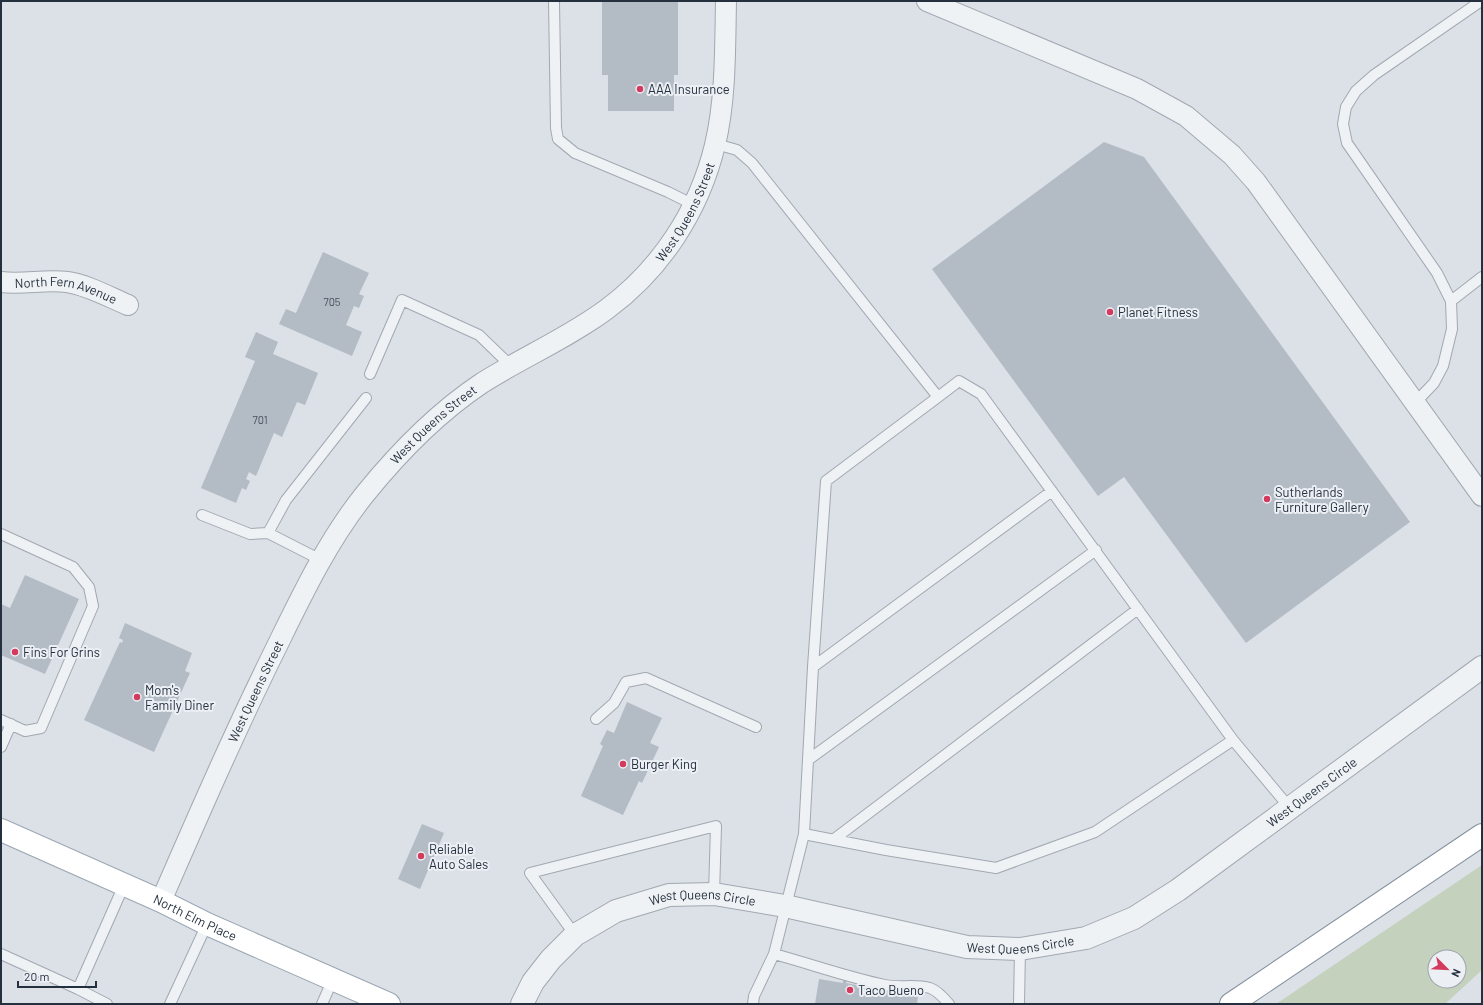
<svg xmlns="http://www.w3.org/2000/svg" width="1483" height="1005" font-family="Barlow,sans-serif">
<style>
.green{fill:#c4d1bd;fill-rule:evenodd}
.building{fill:#b3bbc4}
.lines{fill:none;stroke-linecap:round;stroke-linejoin:round}
.service-casing{stroke:#a1a8b1;stroke-width:12}
.minor-casing{stroke:#a1a8b1;stroke-width:22}
.tertiary-casing{stroke:#a1a8b1;stroke-width:24}
.primary-casing{stroke:#9ba7b3;stroke-width:24}
.motorway-casing{stroke:#83909e;stroke-width:24}
.service{stroke:#eff2f5;stroke-width:10}
.minor{stroke:#eff2f5;stroke-width:20}
.tertiary{stroke:#eff2f5;stroke-width:22}
.primary{stroke:#fff;stroke-width:22}
.motorway{stroke:#fff;stroke-width:22}
.poi-dot{fill:#d33a5e;stroke:#ecf0f5;stroke-width:1.5}
.labels{text-anchor:middle;dominant-baseline:central;stroke-width:4;stroke-linejoin:round;paint-order:stroke}
.number-label{font-size:11px;fill:#485360}
.poi-label{font-size:13px;fill:#25303e;stroke:#ecf0f5;text-anchor:start}
.street-label{font-size:13px;fill:#25303e;stroke:#ecf0f5}
</style>
<rect width="100%" height="100%" fill="#dce1e7"/>
<path class="green" d="M 1482,865 L 1482,970 L 1445,1004 L 1276,1004 ZM 1435,957 L 1459,957 L 1459,981 L 1435,981 Z"/>
<path class="building" d="M 602,1 L 678,1 L 678,75 L 674,75 L 674,111 L 608,111 L 608,75 L 602,75 Z
M 1104,142 L 1144,157 L 1410,522 L 1246,643 L 1124,477 L 1098,496 L 932,269 Z
M 323,252 L 369,273 L 359,294 L 364,296 L 359,308 L 354,306 L 346,325 L 362,332 L 352,356 L 279,324 L 286,309 L 296,313 Z
M 256,332 L 278,342 L 273,354 L 318,373 L 305,405 L 297,402 L 282,437 L 274,433 L 256,476 L 249,472 L 246,479 L 250,481 L 246,490 L 242,488 L 236,503 L 201,488 L 255,361 L 245,357 Z
M 25,575 L 79,599 L 45,674 L 1,655 L 1,604 L 10,608 Z
M 125,623 L 192,653 L 185,671 L 190,673 L 154,752 L 84,720 L 120,642 L 122,643 L 123,640 L 119,638 Z
M 627,702 L 662,718 L 650,743 L 659,747 L 642,783 L 639,781 L 623,815 L 581,796 L 603,746 L 600,744 L 607,730 L 614,733 Z
M 422,824 L 444,833 L 420,889 L 398,879 Z
M 819,979 L 843,983 L 843,980 L 847,981 L 846,983 L 918,997 L 917,1004 L 815,1004 Z"/>
<g class="lines">
<defs>
<path id="service" d="M 554,1 L 556,128 L 558,139 L 575,153 L 668,192 L 694,205
M 716,144 L 737,150 L 752,163 L 938,397 L 826,481 L 813,667 L 804,834 L 774,954 L 754,996 L 753,1004
M 1451,301 L 1482,277
M 370,374 L 402,300 L 479,335 L 510,365
M 938,397 L 959,381 L 981,394 L 1233,740 L 1289,807
M 1414,404 L 1434,383 L 1443,366 L 1452,329 L 1451,301 L 1437,273 L 1347,143 L 1343,124 L 1346,107 L 1356,91 L 1374,75 L 1481,1
M 202,515 L 250,534 L 268,533
M 1,534 L 73,567 L 89,587 L 93,606 L 41,728 L 25,731 L 1,720
M 321,560 L 268,533 L 286,500 L 366,398
M 813,667 L 1052,491
M 596,719 L 614,703 L 626,682 L 646,678 L 756,727
M 1,747 L 11,724
M 808,760 L 1096,550
M 804,834 L 886,850 L 996,868 L 1095,832 L 1233,740
M 833,840 L 1138,609
M 575,935 L 530,873 L 716,826 L 714,894
M 1,954 L 78,989 L 124,885
M 774,954 C 811,964 847,977 885,985 C 900,988 915,984 930,988 C 938,991 944,998 949,1004
M 78,989 L 107,1004
M 170,1004 L 207,924
M 322,1004 L 333,979
M 1019,1004 L 1020,949"/>
<g id="minor">
<path d="M 927,1 L 1137,89 L 1186,116 L 1232,155 L 1256,182 L 1482,496"/>
<path id="s1" d="M 1,282 C 23,285 45,279 67,282 C 88,285 109,297 128,305"/>
<path id="s2" d="M 161,901 C 198,816 235,731 276,648 C 302,595 328,540 365,494 C 399,452 437,413 482,383 C 523,357 568,338 607,309 C 661,269 699,211 715,145 C 726,99 725,48 726,1"/>
</g>
<g id="tertiary">
<path id="s3" d="M 522,1004 L 533,982 L 551,959 L 575,935 L 616,911 L 669,895 L 714,894 L 785,906 L 967,947 L 1020,949 L 1086,938 L 1134,918 L 1178,890 L 1482,667"/>
</g>
<g id="primary">
<path id="s4" d="M 1,830 L 161,901 L 207,924 L 389,1004"/>
</g>
<path id="motorway" d="M 1231,1004 L 1482,835"/>
</defs>
<use href="#service" class="service-casing"/>
<use href="#minor" class="minor-casing"/>
<use href="#tertiary" class="tertiary-casing"/>
<use href="#primary" class="primary-casing"/>
<use href="#motorway" class="motorway-casing"/>
<use href="#service" class="service"/>
<use href="#minor" class="minor"/>
<use href="#tertiary" class="tertiary"/>
<use href="#primary" class="primary"/>
<use href="#motorway" class="motorway"/>
</g>
<g class="poi-dot">
<circle cx="640" cy="89" r="4"/>
<circle cx="1110" cy="312" r="4"/>
<circle cx="1267" cy="499" r="4"/>
<circle cx="15" cy="652" r="4"/>
<circle cx="137" cy="697" r="4"/>
<circle cx="623" cy="764" r="4"/>
<circle cx="421" cy="856" r="4"/>
<circle cx="850" cy="990" r="4"/>
</g>
<g class="labels">
<g class="number-label">
<text x="332" y="301">705</text>
<text x="260" y="419">701</text>
</g>
<g class="poi-label">
<text x="648" y="89">AAA Insurance</text>
<text x="1118" y="312">Planet Fitness</text>
<text x="1275" y="492">Sutherlands<tspan x="1275" dy="15">Furniture Gallery</tspan></text>
<text x="23" y="652">Fins For Grins</text>
<text x="145" y="690">Mom's<tspan x="145" dy="15">Family Diner</tspan></text>
<text x="631" y="764">Burger King</text>
<text x="429" y="849">Reliable<tspan x="429" dy="15">Auto Sales</tspan></text>
<text x="858" y="990">Taco Bueno</text>
</g>
<g class="street-label">
<text stroke="none"><textPath href="#s2" startOffset="890">West Queens Street</textPath></text>
<text stroke="none"><textPath href="#s1" startOffset="66">North Fern Avenue</textPath></text>
<text stroke="none"><textPath href="#s2" startOffset="554">West Queens Street</textPath></text>
<text stroke="none"><textPath href="#s2" startOffset="230">West Queens Street</textPath></text>
<text stroke="none"><textPath href="#s3" startOffset="884">West Queens Circle</textPath></text>
<text stroke="none"><textPath href="#s3" startOffset="224">West Queens Circle</textPath></text>
<text stroke="none"><textPath href="#s4" startOffset="213">North Elm Place</textPath></text>
<text stroke="none"><textPath href="#s3" startOffset="548">West Queens Circle</textPath></text>
</g>
</g>
<rect width="1483" height="1005" fill="none" stroke="#25303e" stroke-width="4"/>
<g transform="translate(1447 969) rotate(114)"><circle r="19" fill="#ecf0f5" stroke="#9ca3ac"/>
<path d="M0-3L7 15L0 10L-7 15Z" fill="#d33a5e"/>
<text y="-6" font-size="11" font-weight="bold" text-anchor="middle" fill="#25303e">N</text>
</g>
<path d="M18 981v6h78v-6" fill="none" stroke="#25303e" stroke-width="2"/>
<text x="24" y="981" font-size="12" fill="#25303e" stroke="#ecf0f5" stroke-width="3" paint-order="stroke">20 m</text>
</svg>
